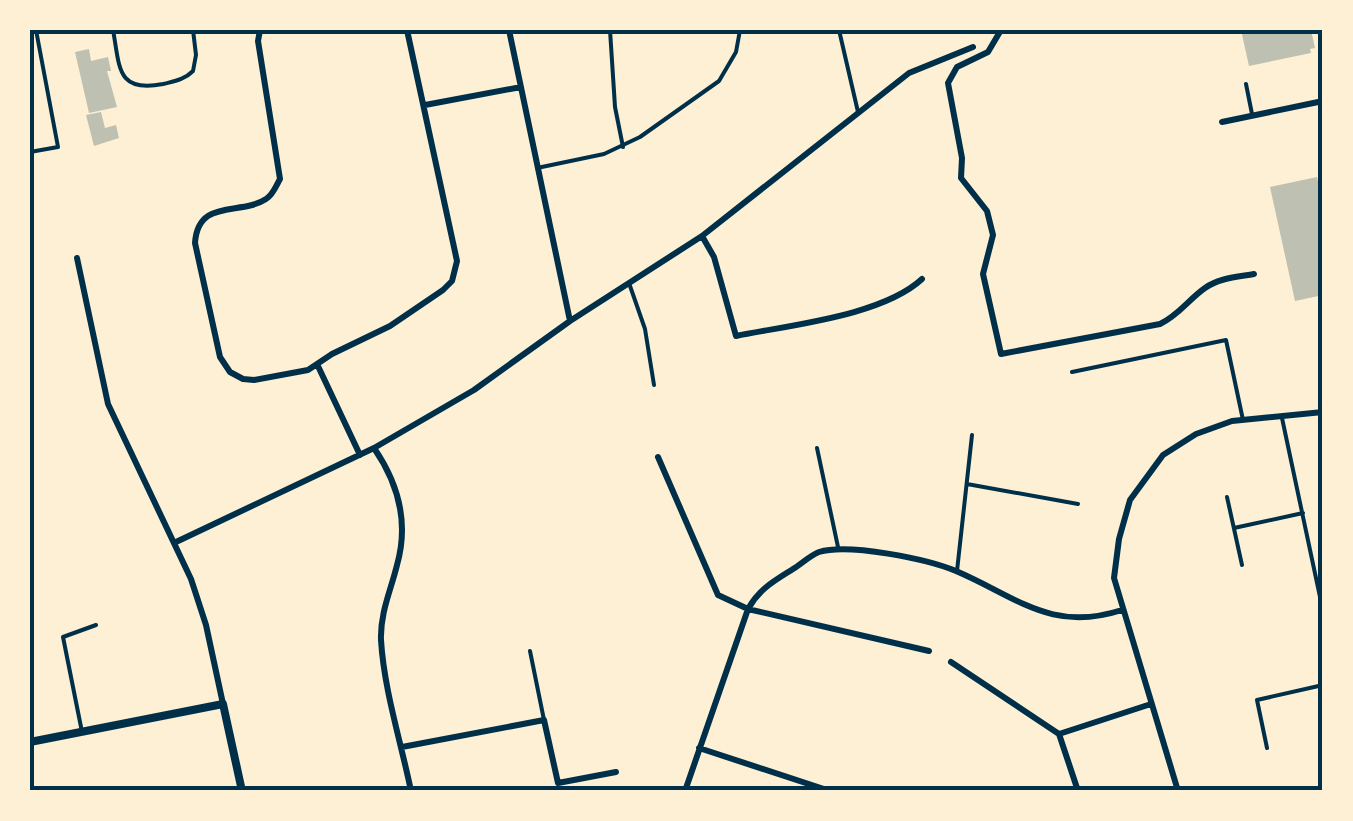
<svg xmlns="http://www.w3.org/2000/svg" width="1353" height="821" font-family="'Zilla Slab',serif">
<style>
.building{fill:#bec0b2}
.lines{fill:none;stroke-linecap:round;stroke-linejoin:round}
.service{stroke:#003049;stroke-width:4}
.minor{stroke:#003049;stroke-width:6}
.tertiary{stroke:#003049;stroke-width:8}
.neatline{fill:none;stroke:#003049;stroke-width:4}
</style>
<rect width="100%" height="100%" fill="#fdf0d5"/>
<path class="building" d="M 1241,30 L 1311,30 L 1315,48 L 1310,49 L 1311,53 L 1249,66 Z
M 89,49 L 91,61 L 108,57 L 111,71 L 107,71 L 117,107 L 89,113 L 75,52 Z
M 101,112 L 105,128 L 116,125 L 119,138 L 94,146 L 86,115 Z
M 1317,177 L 1323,203 L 1323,295 L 1295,301 L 1270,187 Z"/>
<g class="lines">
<path class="service" d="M 113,30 C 120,67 116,93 163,84 C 175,81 184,80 193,71 L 196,55 L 193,30
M 610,30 L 615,107 L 623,147
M 839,30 L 858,112
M 1246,84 L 1252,114
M 30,152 L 58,147 L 36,30
M 537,168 L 604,154 L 640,137 L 719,81 L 736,52 L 740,30
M 629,283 L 645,329 L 654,385
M 1072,372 L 1226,340 L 1243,420
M 1282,418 L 1323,611
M 817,448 L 838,547
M 967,484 L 1078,504
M 1227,497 L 1242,565
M 1234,528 L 1303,513
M 957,571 L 972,435
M 530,651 L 544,720
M 82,732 L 63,637 L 96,625
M 1267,748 L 1257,700 L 1323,685"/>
<path class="minor" d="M 260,30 L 258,41 L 280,179 C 276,186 273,195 266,199 C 240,216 198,198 195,243 L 220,357 L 230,372 L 243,379 L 254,380 L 308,370 L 332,354 L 390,326 L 443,290 L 452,281 L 457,261 L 407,30
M 509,30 L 570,321
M 1001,30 L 988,52 L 957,67 L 948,83 L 962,158 L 961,178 L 987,211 L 993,235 L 983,274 L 1001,354 L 1160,324 C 1179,315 1189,299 1205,288 C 1219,278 1237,277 1254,274
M 425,105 L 521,87
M 1222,122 L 1323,101
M 702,236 L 714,257 L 736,336 C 789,325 882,316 922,279
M 77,258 L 108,404 L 191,579 L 206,625 L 223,704
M 317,364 L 360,455
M 374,448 C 398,483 409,523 397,565 C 391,590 380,613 381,640 C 384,690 401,742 411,791
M 658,457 L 718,595 L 748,609 L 929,651
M 176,542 L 374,448 L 474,390 L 570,321 L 702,236 L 909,73 L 973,47
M 951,662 L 1059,734 L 1078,791
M 1059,734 L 1151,704
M 402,747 L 544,720 L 558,783 L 616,772
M 699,748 L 830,791
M 685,791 L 748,609 C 759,589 774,581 793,569 C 801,564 811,555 819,552 C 849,543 927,559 956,571 C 1017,597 1051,633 1122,610
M 1178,791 L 1114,578 L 1119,539 L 1130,500 L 1163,455 L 1196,434 L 1232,421 L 1323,412"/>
<path class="tertiary" d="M 30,742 L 223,704 L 242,791"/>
</g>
<rect width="1353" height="821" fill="none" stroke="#fdf0d5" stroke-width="65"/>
<rect x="32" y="32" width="1288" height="756" class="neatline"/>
</svg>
